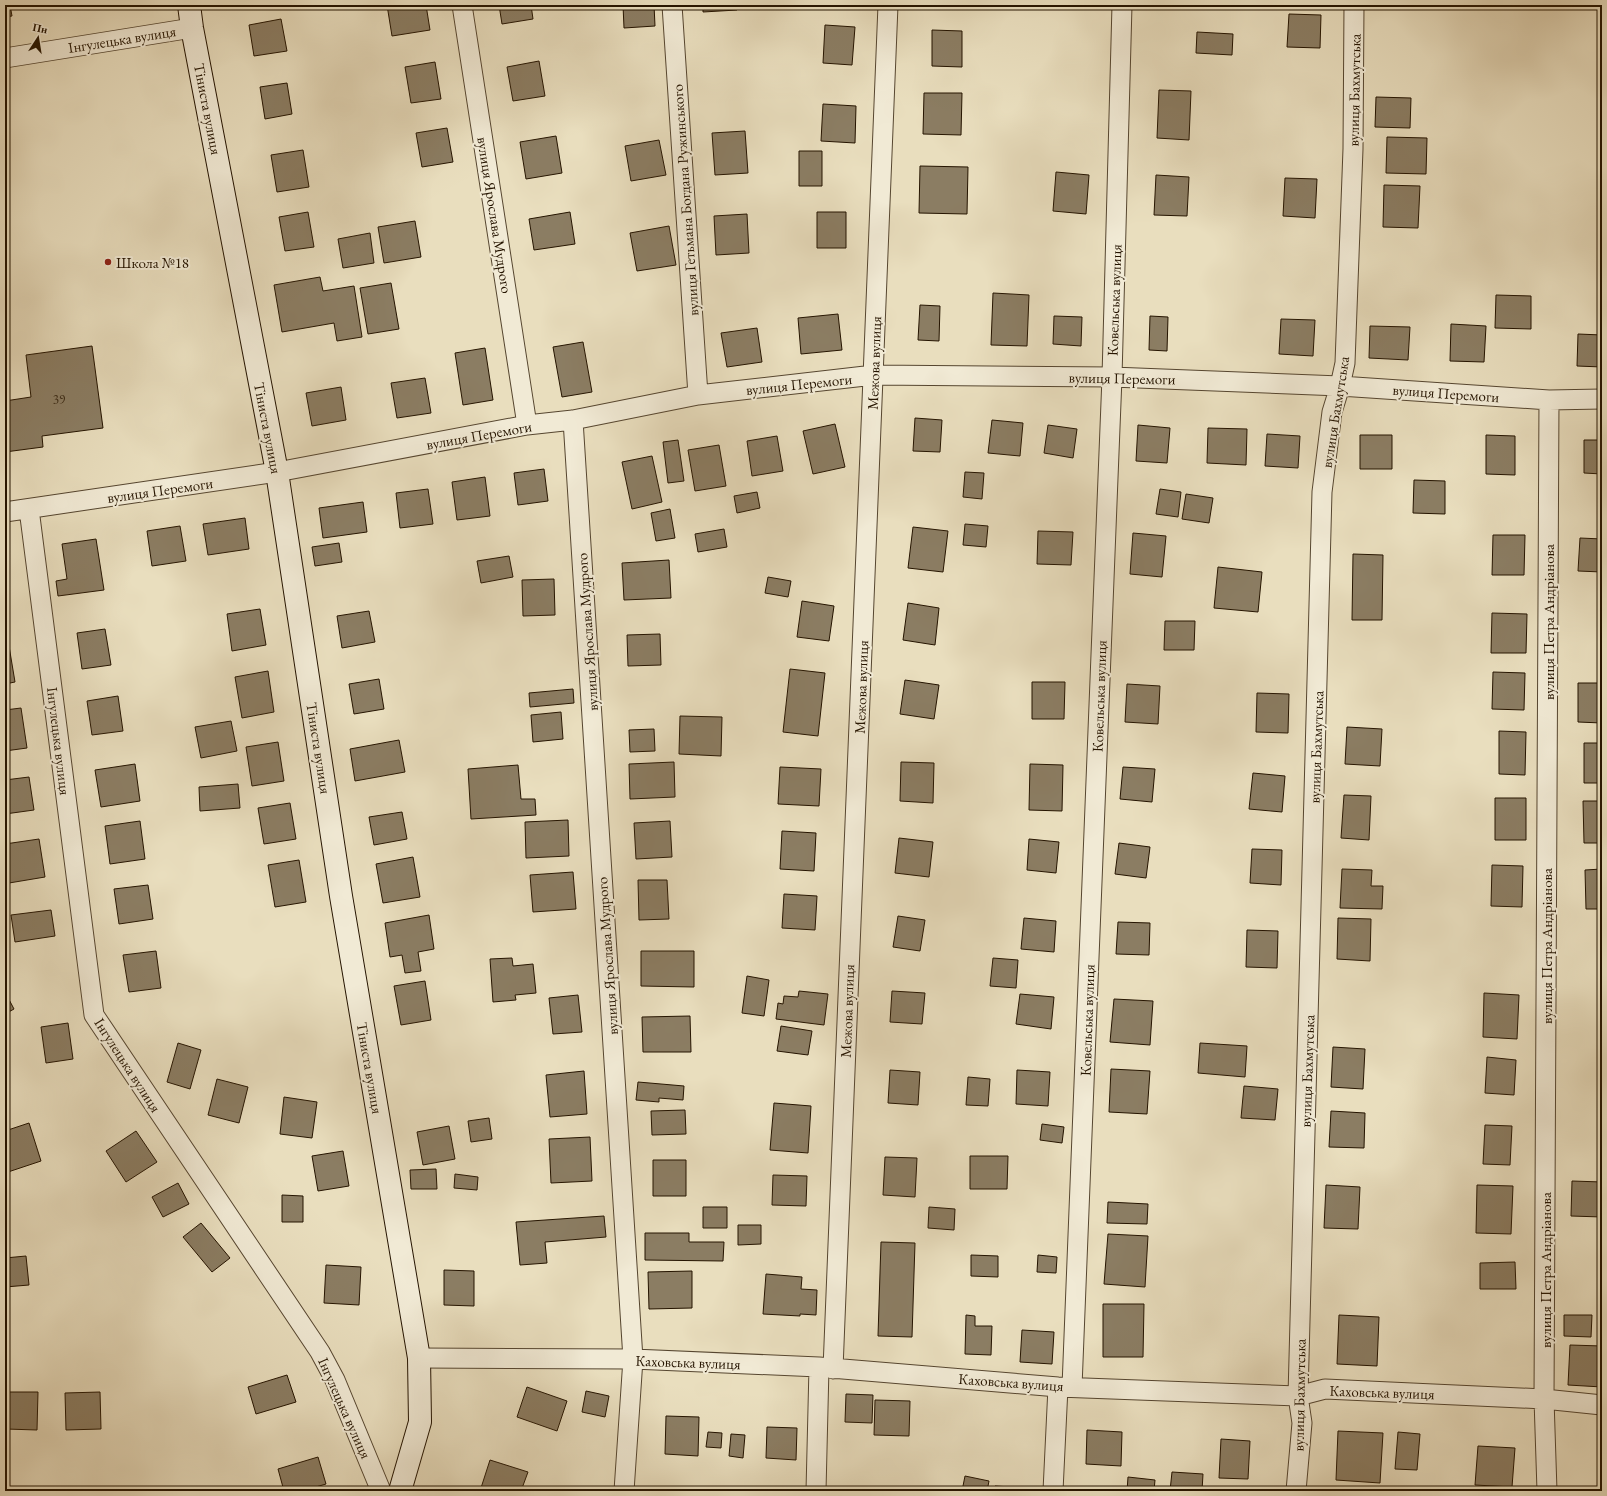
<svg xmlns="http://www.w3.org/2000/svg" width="1607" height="1496" font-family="'EB Garamond',serif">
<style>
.building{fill:#8b7d63;stroke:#251400}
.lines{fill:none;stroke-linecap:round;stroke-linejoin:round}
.street-casing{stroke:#564630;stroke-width:21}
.secondary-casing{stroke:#251400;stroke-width:24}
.street{stroke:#f1ead5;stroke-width:19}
.secondary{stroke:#f1ead5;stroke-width:22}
.poi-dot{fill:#8f2418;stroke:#f1ead5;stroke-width:1.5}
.labels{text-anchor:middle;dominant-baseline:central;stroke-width:4;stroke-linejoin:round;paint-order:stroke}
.number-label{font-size:13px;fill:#3e2e19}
.street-label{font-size:15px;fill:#251400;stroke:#f1ead5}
.poi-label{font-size:15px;fill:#251400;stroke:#f1ead5;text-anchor:start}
</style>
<rect width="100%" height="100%" fill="#e9debe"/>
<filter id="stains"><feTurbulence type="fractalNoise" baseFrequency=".005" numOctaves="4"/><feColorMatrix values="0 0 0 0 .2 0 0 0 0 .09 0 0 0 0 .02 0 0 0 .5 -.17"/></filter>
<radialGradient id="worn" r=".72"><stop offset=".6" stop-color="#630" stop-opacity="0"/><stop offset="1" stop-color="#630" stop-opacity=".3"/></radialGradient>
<path class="building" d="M 5,5 L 10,5 L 12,16 L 5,17 Z
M 387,5 L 426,5 L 430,30 L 392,36 Z
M 499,5 L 531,5 L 533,19 L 502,24 Z
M 623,5 L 654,5 L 655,26 L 624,28 Z
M 703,5 L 737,5 L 737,10 L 703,12 Z
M 1289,14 L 1321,15 L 1320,48 L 1287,47 Z
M 281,19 L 287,51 L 254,56 L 249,25 Z
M 825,25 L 855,27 L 852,65 L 823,63 Z
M 932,30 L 962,31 L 962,67 L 932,66 Z
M 1197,32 L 1233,34 L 1232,55 L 1196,53 Z
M 539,61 L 545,96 L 513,101 L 507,67 Z
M 435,62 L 441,99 L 411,103 L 405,67 Z
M 287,83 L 292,114 L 265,119 L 260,87 Z
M 1159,90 L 1191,91 L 1189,140 L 1157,138 Z
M 924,93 L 962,93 L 961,135 L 923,134 Z
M 1376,97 L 1411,98 L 1410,128 L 1375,127 Z
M 823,104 L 856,106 L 855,143 L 821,141 Z
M 447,128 L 453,162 L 422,167 L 416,133 Z
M 745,131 L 748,173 L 715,175 L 712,133 Z
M 556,136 L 562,173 L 526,179 L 520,142 Z
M 1387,137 L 1427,138 L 1426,174 L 1386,173 Z
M 659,140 L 666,175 L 631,181 L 625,146 Z
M 303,150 L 309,187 L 277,192 L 271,155 Z
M 799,151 L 822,151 L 822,186 L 799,186 Z
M 920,166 L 968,167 L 967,214 L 919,213 Z
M 1056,172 L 1089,175 L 1086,214 L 1053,211 Z
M 1156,175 L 1189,177 L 1187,216 L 1154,215 Z
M 1285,178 L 1317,179 L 1315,218 L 1283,216 Z
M 1384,185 L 1420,186 L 1418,228 L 1383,227 Z
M 308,212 L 314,247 L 285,251 L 279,217 Z
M 570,212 L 575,244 L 534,250 L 529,219 Z
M 817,212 L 846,212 L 846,248 L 817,248 Z
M 747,214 L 749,253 L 716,255 L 714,216 Z
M 415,221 L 421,257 L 384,263 L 378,227 Z
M 669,226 L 676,265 L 637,271 L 630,233 Z
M 370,233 L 374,263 L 343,268 L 338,239 Z
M 320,277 L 323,291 L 354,286 L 362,337 L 337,341 L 334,323 L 282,332 L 274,285 Z
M 391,283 L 399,329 L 368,334 L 360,288 Z
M 993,293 L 1029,295 L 1027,346 L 991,345 Z
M 1496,295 L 1531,296 L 1531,329 L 1495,328 Z
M 920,305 L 940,306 L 939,341 L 918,340 Z
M 838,314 L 842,350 L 801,354 L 798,318 Z
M 1054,316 L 1082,317 L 1081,346 L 1053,344 Z
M 1150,316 L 1168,317 L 1167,351 L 1149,350 Z
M 1281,319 L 1315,320 L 1313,356 L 1279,354 Z
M 1451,324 L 1486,326 L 1484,362 L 1450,361 Z
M 1370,326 L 1410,327 L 1408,360 L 1369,358 Z
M 757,328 L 762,362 L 727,367 L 721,333 Z
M 1578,334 L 1602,335 L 1602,367 L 1577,366 Z
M 583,342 L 592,392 L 562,397 L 553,347 Z
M 92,346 L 103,428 L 42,436 L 43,447 L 5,452 L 5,401 L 31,397 L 26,355 Z
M 485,348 L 493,400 L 463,405 L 455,353 Z
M 425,378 L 431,413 L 397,418 L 391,383 Z
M 341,387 L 346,420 L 312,426 L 306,393 Z
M 915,418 L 942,420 L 940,452 L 913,451 Z
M 992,420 L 1023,423 L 1020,456 L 988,453 Z
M 835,424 L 845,467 L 813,474 L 803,431 Z
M 1048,425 L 1077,429 L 1073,458 L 1044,453 Z
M 1138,425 L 1170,428 L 1167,463 L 1136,461 Z
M 1208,428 L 1247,429 L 1246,465 L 1207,463 Z
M 1267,434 L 1300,436 L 1298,468 L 1265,466 Z
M 1360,435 L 1392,435 L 1392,469 L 1360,469 Z
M 1486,435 L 1515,436 L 1515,475 L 1486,474 Z
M 777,436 L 783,471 L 752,476 L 747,441 Z
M 678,440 L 684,481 L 668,483 L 663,442 Z
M 1584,440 L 1602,440 L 1602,474 L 1584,473 Z
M 719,445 L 726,486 L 695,491 L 688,450 Z
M 652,456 L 662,502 L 632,509 L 622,462 Z
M 544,469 L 548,501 L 518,505 L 514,473 Z
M 965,472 L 984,473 L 982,499 L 963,497 Z
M 485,477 L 490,516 L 457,520 L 452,482 Z
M 1414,480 L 1445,481 L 1445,514 L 1413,513 Z
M 428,489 L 433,524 L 400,528 L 396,493 Z
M 1160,489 L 1181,492 L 1178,517 L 1156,514 Z
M 757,492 L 760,508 L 737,513 L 734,496 Z
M 1186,494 L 1213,498 L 1209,523 L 1182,519 Z
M 363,502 L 367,532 L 323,538 L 319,508 Z
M 670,509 L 675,538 L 656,541 L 651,513 Z
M 245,518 L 249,549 L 208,555 L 203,524 Z
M 965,524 L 988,526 L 986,547 L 963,545 Z
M 180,526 L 186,561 L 152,566 L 147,531 Z
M 913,527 L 948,531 L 943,572 L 908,568 Z
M 724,529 L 727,547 L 698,552 L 695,534 Z
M 1038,531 L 1073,532 L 1071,565 L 1037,564 Z
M 1133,533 L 1166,536 L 1162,577 L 1130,574 Z
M 1493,535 L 1525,535 L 1524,575 L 1492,575 Z
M 1580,538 L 1602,539 L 1602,572 L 1578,571 Z
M 96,539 L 104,590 L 58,596 L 56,581 L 67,579 L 62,544 Z
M 339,543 L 342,562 L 315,566 L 312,547 Z
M 1353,554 L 1383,555 L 1382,620 L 1352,620 Z
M 509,556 L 513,577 L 481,583 L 477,561 Z
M 669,560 L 671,598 L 624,600 L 622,563 Z
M 1218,567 L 1262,572 L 1258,612 L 1214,608 Z
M 768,577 L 791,581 L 788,597 L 765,593 Z
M 554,579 L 555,615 L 523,616 L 522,580 Z
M 802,601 L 834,606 L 829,641 L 797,637 Z
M 908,603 L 939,608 L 935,645 L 903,640 Z
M 260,609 L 266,645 L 232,651 L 227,614 Z
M 369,611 L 375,642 L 342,648 L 337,616 Z
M 1492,613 L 1527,614 L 1526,653 L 1491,653 Z
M 1165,621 L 1195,621 L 1194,650 L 1164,650 Z
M 105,629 L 111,665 L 82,669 L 77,633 Z
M 660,634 L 661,665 L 628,666 L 627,635 Z
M 9,646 L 15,682 L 5,684 L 5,647 Z
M 790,669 L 825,673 L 818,736 L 783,732 Z
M 268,671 L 274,712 L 242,718 L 235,677 Z
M 1493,672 L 1525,673 L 1524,710 L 1492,709 Z
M 379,679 L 384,709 L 354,714 L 349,684 Z
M 905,680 L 939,685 L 934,719 L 900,714 Z
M 1032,682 L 1065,682 L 1064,719 L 1032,719 Z
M 1578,683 L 1602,683 L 1602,723 L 1578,722 Z
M 1127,684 L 1160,686 L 1158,724 L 1125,722 Z
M 573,689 L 574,703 L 530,707 L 529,693 Z
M 1257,693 L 1289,694 L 1288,733 L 1256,732 Z
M 118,696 L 123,731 L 92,735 L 87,701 Z
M 21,708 L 27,748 L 5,751 L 5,710 Z
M 561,712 L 563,739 L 533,742 L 531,715 Z
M 680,716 L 722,717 L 721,756 L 679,754 Z
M 231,721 L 237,751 L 201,758 L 195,727 Z
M 1347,727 L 1382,729 L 1380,766 L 1345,764 Z
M 654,729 L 655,751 L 630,752 L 629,730 Z
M 1499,731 L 1526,732 L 1525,775 L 1499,774 Z
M 399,740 L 405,772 L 355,781 L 350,749 Z
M 278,742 L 284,781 L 252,786 L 246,747 Z
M 1584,743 L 1602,743 L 1602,783 L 1584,783 Z
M 674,762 L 675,797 L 630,799 L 629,764 Z
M 901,762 L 934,763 L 933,803 L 900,801 Z
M 135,764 L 140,801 L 101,807 L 95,770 Z
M 1030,764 L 1063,765 L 1062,811 L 1029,810 Z
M 518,765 L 521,799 L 535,799 L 536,815 L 471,819 L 468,769 Z
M 780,767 L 821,769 L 819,806 L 778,804 Z
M 1123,767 L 1155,769 L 1152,802 L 1120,799 Z
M 1253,773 L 1285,776 L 1282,812 L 1249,809 Z
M 29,777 L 34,810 L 5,814 L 5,780 Z
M 238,784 L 240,808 L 200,811 L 199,787 Z
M 1344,795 L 1371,796 L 1369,840 L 1341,838 Z
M 1495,798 L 1526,798 L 1526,840 L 1495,840 Z
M 1583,801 L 1602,801 L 1602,843 L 1584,843 Z
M 290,803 L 296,839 L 264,844 L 258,808 Z
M 402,812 L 407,839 L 374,845 L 369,817 Z
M 568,820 L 569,856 L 526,858 L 525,822 Z
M 140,821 L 145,859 L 110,864 L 105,826 Z
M 670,821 L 672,857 L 636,859 L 634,823 Z
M 782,831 L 816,833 L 814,871 L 780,869 Z
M 899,838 L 933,842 L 929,877 L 895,873 Z
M 39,839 L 45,877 L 9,883 L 5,858 L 5,844 Z
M 1029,839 L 1059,842 L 1056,873 L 1027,870 Z
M 1119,843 L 1150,847 L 1146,878 L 1115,874 Z
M 1252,849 L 1282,850 L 1281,885 L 1250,883 Z
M 413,857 L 420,897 L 383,903 L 376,864 Z
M 299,860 L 306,902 L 275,907 L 268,865 Z
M 1492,865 L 1523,866 L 1522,907 L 1491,906 Z
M 1342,869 L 1372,870 L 1371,886 L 1383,886 L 1382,909 L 1340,908 Z
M 1602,869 L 1602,909 L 1586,909 L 1585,870 Z
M 573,872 L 576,909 L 533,912 L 530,875 Z
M 638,880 L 667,880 L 669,919 L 639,920 Z
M 148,885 L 153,919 L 119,924 L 114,889 Z
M 784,894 L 817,896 L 815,930 L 782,928 Z
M 51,910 L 55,936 L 15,942 L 11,915 Z
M 429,915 L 434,949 L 418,952 L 421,971 L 405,973 L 402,955 L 390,957 L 385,923 Z
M 898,916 L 925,920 L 920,951 L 893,947 Z
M 1024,918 L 1056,921 L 1054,952 L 1021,949 Z
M 1338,918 L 1371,919 L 1370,961 L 1337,959 Z
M 1118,922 L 1150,923 L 1149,955 L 1116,954 Z
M 1247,930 L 1278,931 L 1277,968 L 1246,967 Z
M 156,951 L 161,988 L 129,992 L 123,955 Z
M 641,951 L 694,951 L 694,987 L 641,986 Z
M 512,958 L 513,966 L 533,964 L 536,993 L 515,995 L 516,1000 L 493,1002 L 490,959 Z
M 993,958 L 1018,960 L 1016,988 L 990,986 Z
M 747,976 L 769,980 L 764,1016 L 742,1013 Z
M 425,981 L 431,1020 L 401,1025 L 394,986 Z
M 799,991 L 828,994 L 824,1025 L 776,1019 L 778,1003 L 783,1004 L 784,996 L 798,997 Z
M 892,991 L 925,993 L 922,1024 L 890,1022 Z
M 5,992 L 14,1009 L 5,1014 Z
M 1484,993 L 1519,995 L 1517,1039 L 1483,1037 Z
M 1020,994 L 1054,997 L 1051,1029 L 1016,1024 Z
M 578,995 L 582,1032 L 553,1034 L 549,998 Z
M 1114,999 L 1153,1001 L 1150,1045 L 1110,1042 Z
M 690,1016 L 691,1052 L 643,1052 L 642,1017 Z
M 68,1023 L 73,1059 L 46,1063 L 41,1027 Z
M 781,1026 L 812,1031 L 808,1055 L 777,1051 Z
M 178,1043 L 201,1050 L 190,1089 L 167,1082 Z
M 1200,1043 L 1247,1046 L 1245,1077 L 1198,1073 Z
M 1333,1047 L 1365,1049 L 1363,1089 L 1331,1087 Z
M 1487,1057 L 1516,1060 L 1514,1095 L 1485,1093 Z
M 1111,1069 L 1150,1071 L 1147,1114 L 1109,1112 Z
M 890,1070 L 920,1072 L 918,1105 L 888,1103 Z
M 1017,1070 L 1050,1072 L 1048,1106 L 1016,1104 Z
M 584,1071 L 587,1114 L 550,1117 L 546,1075 Z
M 968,1077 L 990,1079 L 988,1106 L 966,1105 Z
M 217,1079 L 248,1087 L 239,1123 L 208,1115 Z
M 638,1082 L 684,1086 L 683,1100 L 659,1098 L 659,1102 L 636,1100 Z
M 1244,1086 L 1278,1089 L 1275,1120 L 1241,1118 Z
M 284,1097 L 317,1102 L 312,1138 L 280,1134 Z
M 774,1103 L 811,1106 L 808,1153 L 770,1150 Z
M 685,1110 L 686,1134 L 652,1135 L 651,1111 Z
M 1331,1111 L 1365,1113 L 1364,1148 L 1329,1147 Z
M 489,1118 L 492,1139 L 471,1142 L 468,1121 Z
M 29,1123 L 41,1161 L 5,1173 L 5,1131 Z
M 1042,1124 L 1064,1127 L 1062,1143 L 1040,1140 Z
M 1485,1125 L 1512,1126 L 1510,1165 L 1483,1164 Z
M 449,1126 L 455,1159 L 423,1165 L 417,1132 Z
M 136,1131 L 157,1162 L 126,1182 L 106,1151 Z
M 590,1137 L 592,1181 L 551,1183 L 549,1139 Z
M 343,1151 L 349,1186 L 318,1191 L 312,1156 Z
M 970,1156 L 1008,1156 L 1007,1189 L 970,1189 Z
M 885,1157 L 917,1158 L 915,1197 L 883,1195 Z
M 653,1160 L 686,1160 L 686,1196 L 653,1196 Z
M 436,1169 L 437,1189 L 411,1189 L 410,1170 Z
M 455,1174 L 478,1177 L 477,1190 L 454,1188 Z
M 773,1175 L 807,1176 L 806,1206 L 772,1205 Z
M 1572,1181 L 1602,1182 L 1602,1217 L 1571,1216 Z
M 178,1183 L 189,1204 L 163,1217 L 152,1197 Z
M 1326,1185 L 1360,1187 L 1358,1229 L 1324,1228 Z
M 1477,1185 L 1513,1186 L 1511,1234 L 1476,1233 Z
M 282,1195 L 303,1196 L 303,1222 L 282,1222 Z
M 1108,1202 L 1148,1204 L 1147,1224 L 1107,1223 Z
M 703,1207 L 727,1207 L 727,1228 L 703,1228 Z
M 929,1207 L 955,1209 L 954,1230 L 928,1228 Z
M 604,1216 L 606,1237 L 545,1242 L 547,1263 L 520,1265 L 516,1222 Z
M 201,1223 L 230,1258 L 212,1272 L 183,1237 Z
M 738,1225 L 761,1225 L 761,1244 L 738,1245 Z
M 645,1233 L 689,1233 L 689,1242 L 724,1242 L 723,1261 L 645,1260 Z
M 1108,1234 L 1148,1236 L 1145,1287 L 1104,1284 Z
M 881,1242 L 915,1243 L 912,1337 L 878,1336 Z
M 971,1255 L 998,1256 L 998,1277 L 971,1276 Z
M 1038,1255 L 1057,1257 L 1056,1273 L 1037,1272 Z
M 26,1256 L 29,1285 L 5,1287 L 5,1258 Z
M 1515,1262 L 1516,1289 L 1480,1289 L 1480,1263 Z
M 326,1265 L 361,1267 L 359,1305 L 324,1303 Z
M 444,1270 L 474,1271 L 474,1306 L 444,1305 Z
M 692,1271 L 692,1308 L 649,1309 L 648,1272 Z
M 766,1274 L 802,1277 L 801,1289 L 817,1290 L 816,1315 L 800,1314 L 800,1316 L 763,1314 Z
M 1103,1304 L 1144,1304 L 1143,1357 L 1103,1357 Z
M 966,1315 L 975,1316 L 975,1326 L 992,1326 L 991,1355 L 965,1354 Z
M 1339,1315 L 1379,1317 L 1377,1366 L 1337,1364 Z
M 1564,1315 L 1592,1315 L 1591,1337 L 1564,1336 Z
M 1022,1330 L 1054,1332 L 1052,1364 L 1020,1362 Z
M 1570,1345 L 1602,1346 L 1602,1387 L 1568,1385 Z
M 287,1375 L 296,1402 L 256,1414 L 248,1387 Z
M 527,1387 L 567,1401 L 557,1431 L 517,1417 Z
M 586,1391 L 609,1396 L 605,1417 L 582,1412 Z
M 7,1392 L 38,1392 L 37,1430 L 6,1429 Z
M 100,1392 L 101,1429 L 66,1430 L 65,1393 Z
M 846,1394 L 873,1395 L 872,1423 L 845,1422 Z
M 875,1400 L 910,1401 L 909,1436 L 874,1435 Z
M 666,1416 L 699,1417 L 698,1456 L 665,1454 Z
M 767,1427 L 797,1428 L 796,1460 L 766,1458 Z
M 1087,1430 L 1122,1432 L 1121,1466 L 1086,1464 Z
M 1338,1431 L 1383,1433 L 1380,1483 L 1336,1480 Z
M 708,1432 L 722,1433 L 721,1448 L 706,1447 Z
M 1398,1432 L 1420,1434 L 1417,1470 L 1395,1469 Z
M 731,1434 L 745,1435 L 743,1458 L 729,1456 Z
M 1221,1439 L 1250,1441 L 1248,1479 L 1219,1478 Z
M 1478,1446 L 1515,1448 L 1512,1487 L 1475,1485 Z
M 318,1457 L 326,1484 L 302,1491 L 284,1491 L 278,1469 Z
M 490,1460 L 528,1472 L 521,1491 L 480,1491 Z
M 1172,1472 L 1203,1474 L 1202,1491 L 1170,1491 Z
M 965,1476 L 989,1481 L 987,1491 L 962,1491 Z
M 1128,1477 L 1155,1480 L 1154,1491 L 1127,1491 Z
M 995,1486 L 1027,1488 L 1027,1491 L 994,1491 Z"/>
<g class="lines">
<defs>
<path id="street" d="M 462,5 L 527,425
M 672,5 L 698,395
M 5,58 L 192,28
M 573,420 L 633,1359 L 624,1491
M 29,509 L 94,1015 L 320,1352 L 335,1380 L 381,1491
M 5,512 L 277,472 L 527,425 L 573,420 L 698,395 L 874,375 L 1112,377 L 1340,386 L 1549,400 L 1602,399
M 419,1358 L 633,1359 L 819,1367 L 1058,1387 L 1298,1396 L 1325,1389 L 1544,1399 L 1602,1405
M 833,1369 L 888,5
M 1072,1387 L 1112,377 L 1122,5
M 816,1491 L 819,1367
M 1053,1491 L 1058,1387
M 1296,1491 L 1302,1423 L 1298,1396 L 1322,492 L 1332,412 L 1340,386 L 1345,363 L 1353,149 L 1354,5
M 1547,1491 L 1544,1399 L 1549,400"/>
<path id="secondary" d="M 189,5 L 192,28 L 277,472 L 341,896 L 419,1358 L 420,1422 L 400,1491"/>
</defs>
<use href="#street" class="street-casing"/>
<use href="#secondary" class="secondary-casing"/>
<use href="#street" class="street"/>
<use href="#secondary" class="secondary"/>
</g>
<circle class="poi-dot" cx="108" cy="262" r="4"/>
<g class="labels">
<g class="number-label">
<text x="59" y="399">39</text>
</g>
<g class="street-label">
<text transform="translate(122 39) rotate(-9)">Інгулецька вулиця</text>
<text transform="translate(1354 90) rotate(-89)">вулиця Бахмутська</text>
<text transform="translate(208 109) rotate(79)">Тіниста вулиця</text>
<text transform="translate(685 200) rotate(-94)">вулиця Гетьмана Богдана Ружинського</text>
<text transform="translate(495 215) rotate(81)">вулиця Ярослава Мудрого</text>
<text transform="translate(1114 300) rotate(-88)">Ковельська вулиця</text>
<text transform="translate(874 363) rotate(-88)">Межова вулиця</text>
<text transform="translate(1122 378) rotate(1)">вулиця Перемоги</text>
<text transform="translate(799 384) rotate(-6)">вулиця Перемоги</text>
<text transform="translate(1446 393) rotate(4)">вулиця Перемоги</text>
<text transform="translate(1335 412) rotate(-81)">вулиця Бахмутська</text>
<text transform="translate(268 428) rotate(79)">Тіниста вулиця</text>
<text transform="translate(479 435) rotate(-10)">вулиця Перемоги</text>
<text transform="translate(160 490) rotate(-8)">вулиця Перемоги</text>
<text transform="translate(1548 622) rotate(-90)">вулиця Петра Андріанова</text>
<text transform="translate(587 632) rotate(-94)">вулиця Ярослава Мудрого</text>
<text transform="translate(861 687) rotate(-88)">Межова вулиця</text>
<text transform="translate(1099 696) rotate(-88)">Ковельська вулиця</text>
<text transform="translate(59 741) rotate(83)">Інгулецька вулиця</text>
<text transform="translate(1316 747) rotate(-88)">вулиця Бахмутська</text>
<text transform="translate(319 748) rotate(81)">Тіниста вулиця</text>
<text transform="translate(1546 946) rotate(-90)">вулиця Петра Андріанова</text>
<text transform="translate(607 956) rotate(-94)">вулиця Ярослава Мудрого</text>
<text transform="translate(847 1011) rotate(-88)">Межова вулиця</text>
<text transform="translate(1087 1020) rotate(-88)">Ковельська вулиця</text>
<text transform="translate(128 1065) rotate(57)">Інгулецька вулиця</text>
<text transform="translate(370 1068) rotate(80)">Тіниста вулиця</text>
<text transform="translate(1307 1071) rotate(-88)">вулиця Бахмутська</text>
<text transform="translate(1545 1270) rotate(-90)">вулиця Петра Андріанова</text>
<text transform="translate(688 1362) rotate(2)">Каховська вулиця</text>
<text transform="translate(1011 1382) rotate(4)">Каховська вулиця</text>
<text transform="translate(1382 1392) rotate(2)">Каховська вулиця</text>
<text transform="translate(1299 1395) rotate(-89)">вулиця Бахмутська</text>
<text transform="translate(345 1408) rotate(66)">Інгулецька вулиця</text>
</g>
<g class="poi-label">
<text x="116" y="262">Школа №18</text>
</g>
</g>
<rect width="1607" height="1496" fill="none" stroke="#e9debe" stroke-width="20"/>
<rect x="6" y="6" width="1595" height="1484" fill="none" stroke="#251400" stroke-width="2"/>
<rect x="10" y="10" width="1587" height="1476" fill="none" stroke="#251400"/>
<g transform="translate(38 38) rotate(12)" stroke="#f1ead5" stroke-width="3" paint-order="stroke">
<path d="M0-3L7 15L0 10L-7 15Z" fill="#251400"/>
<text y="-6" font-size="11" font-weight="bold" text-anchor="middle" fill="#251400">Пн</text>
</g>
<rect width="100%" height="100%" filter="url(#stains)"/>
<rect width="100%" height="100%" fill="url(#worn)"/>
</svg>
